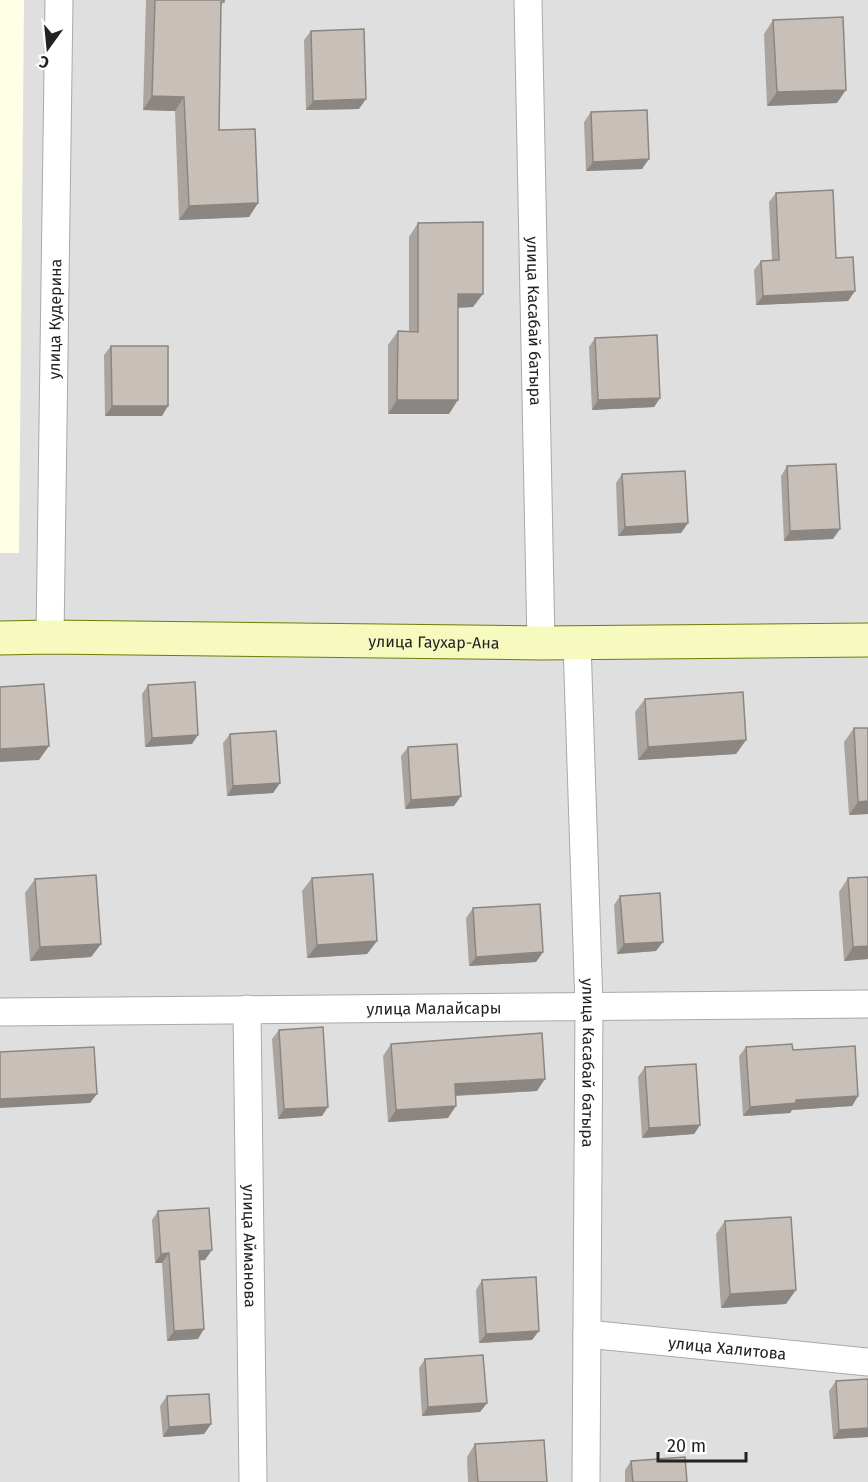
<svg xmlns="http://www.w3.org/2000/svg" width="868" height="1482" font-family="'Fira Sans',sans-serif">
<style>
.residential{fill:#e0dfdf}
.education{fill:#ffffe5}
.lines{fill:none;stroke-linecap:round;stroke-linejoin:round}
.street-casing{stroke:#a9a9a9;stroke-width:29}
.secondary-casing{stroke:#707d05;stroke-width:35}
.street{stroke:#fff;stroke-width:27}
.secondary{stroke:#f7fabf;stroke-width:33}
.wall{fill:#aba49e}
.shaded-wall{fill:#8b8681}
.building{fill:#c7bfb8;stroke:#8b8681;stroke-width:1.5}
.labels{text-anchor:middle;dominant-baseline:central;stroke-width:6;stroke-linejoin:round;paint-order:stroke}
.street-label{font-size:16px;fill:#222;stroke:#fff}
</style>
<rect width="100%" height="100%" fill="#f2efe9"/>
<path class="residential" d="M 0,0 L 868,0 L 868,1482 L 0,1482 Z"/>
<path class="education" d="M 0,0 L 24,0 L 19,553 L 0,553 Z"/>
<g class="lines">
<defs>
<g id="street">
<path id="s1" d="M 528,0 L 541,643"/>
<path id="s2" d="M 50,637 L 59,0"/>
<path id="s3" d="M 577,643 L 589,1006 L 586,1482"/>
<path id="s4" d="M 247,1009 L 253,1482"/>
<path id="s5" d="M 0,1012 L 868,1004"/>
<path id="s6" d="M 587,1334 L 868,1362"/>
</g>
<g id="secondary">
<path id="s7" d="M 0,638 L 50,637 L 541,643 L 868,640"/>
</g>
</defs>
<use href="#street" class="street-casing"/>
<use href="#secondary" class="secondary-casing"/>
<use href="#street" class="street"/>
<use href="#secondary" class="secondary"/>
</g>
<path class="wall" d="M 146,0 L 224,0 L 221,7 L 219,130 L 258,203 L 249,217 L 179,220 L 175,111 L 143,110 Z
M 773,20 L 837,103 L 767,106 L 764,34 Z
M 311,31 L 359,109 L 306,110 L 304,40 Z
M 591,112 L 642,169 L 586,171 L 584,122 Z
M 776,193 L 836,258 L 855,291 L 848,301 L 756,305 L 754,270 L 761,261 L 772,260 L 769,202 Z
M 418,223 L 473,307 L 458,308 L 449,414 L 388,414 L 388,345 L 398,331 L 409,331 L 409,237 Z
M 595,338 L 660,398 L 654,407 L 592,410 L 589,347 Z
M 111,346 L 162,416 L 105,416 L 104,355 Z
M 787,466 L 833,539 L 784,541 L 781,476 Z
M 622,474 L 688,523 L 681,533 L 618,536 L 616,483 Z
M 148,685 L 192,744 L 145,747 L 142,694 Z
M 645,699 L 746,740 L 736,754 L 638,760 L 635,712 Z
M 854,728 L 868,728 L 868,814 L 849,815 L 844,742 Z
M 230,734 L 280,783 L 273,793 L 227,796 L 223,743 Z
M 408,747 L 454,806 L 405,809 L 401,756 Z
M 312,878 L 377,941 L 367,954 L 307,958 L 302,891 Z
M 848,878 L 868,959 L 844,961 L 839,892 Z
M 35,879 L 101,944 L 91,957 L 30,961 L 25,893 Z
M 620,896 L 656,951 L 617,954 L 614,905 Z
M 473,908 L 543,952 L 536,962 L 469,966 L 466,918 Z
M 279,1030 L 322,1116 L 278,1119 L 272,1039 Z
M 391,1044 L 537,1091 L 456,1096 L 448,1118 L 388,1122 L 383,1056 Z
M 746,1047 L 793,1050 L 858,1096 L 852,1106 L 792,1110 L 790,1113 L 743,1116 L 739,1056 Z
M 645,1067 L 700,1125 L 694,1134 L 642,1138 L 638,1077 Z
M 158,1211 L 205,1260 L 200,1260 L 198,1339 L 167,1341 L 162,1263 L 155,1263 L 152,1220 Z
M 725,1221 L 786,1304 L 721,1308 L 716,1234 Z
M 482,1280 L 532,1340 L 479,1343 L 476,1290 Z
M 425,1359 L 487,1403 L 480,1412 L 422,1416 L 419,1368 Z
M 868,1379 L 868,1437 L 833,1439 L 829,1391 L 836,1381 Z
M 167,1396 L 211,1424 L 204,1434 L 163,1437 L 160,1406 Z
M 475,1444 L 547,1482 L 468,1482 L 467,1457 Z
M 631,1461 L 687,1482 L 625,1482 L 625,1470 Z"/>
<path class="shaded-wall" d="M 846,90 L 837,103 L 767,106 L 777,92 Z
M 152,96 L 184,97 L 175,111 L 143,110 Z
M 366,99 L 359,109 L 306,110 L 313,101 Z
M 649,159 L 642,169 L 586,171 L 593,162 Z
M 258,203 L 249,217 L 179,220 L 189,206 Z
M 855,291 L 848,301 L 756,305 L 763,296 Z
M 458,294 L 483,294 L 473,307 L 448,308 Z
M 660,398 L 654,407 L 592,410 L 598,400 Z
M 397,400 L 458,400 L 449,414 L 388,414 Z
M 112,406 L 168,406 L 162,416 L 105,416 Z
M 688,523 L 681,533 L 618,536 L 625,527 Z
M 840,529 L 833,539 L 784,541 L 790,531 Z
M 198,735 L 192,744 L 145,747 L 152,738 Z
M 746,740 L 736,754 L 638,760 L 648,747 Z
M 49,746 L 39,760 L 0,762 L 0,749 Z
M 280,783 L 273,793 L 227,796 L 233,786 Z
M 461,796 L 454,806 L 405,809 L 411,800 Z
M 868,801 L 868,814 L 849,815 L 858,802 Z
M 377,941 L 367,954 L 307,958 L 317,945 Z
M 663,942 L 656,951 L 617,954 L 624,944 Z
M 101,944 L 91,957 L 30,961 L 40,947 Z
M 868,946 L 868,959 L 844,961 L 853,947 Z
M 543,952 L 536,962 L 469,966 L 476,957 Z
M 545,1079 L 537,1091 L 447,1096 L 455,1084 Z
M 97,1094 L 90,1103 L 0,1108 L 0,1099 Z
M 858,1096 L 852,1106 L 792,1110 L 790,1113 L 743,1116 L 750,1107 L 796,1100 Z
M 456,1106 L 448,1118 L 388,1122 L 396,1110 Z
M 328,1107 L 322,1116 L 278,1119 L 284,1109 Z
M 700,1125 L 694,1134 L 642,1138 L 649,1128 Z
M 212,1250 L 205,1260 L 192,1261 L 199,1251 Z
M 169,1253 L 162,1263 L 155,1263 L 161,1254 Z
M 796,1290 L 786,1304 L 721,1308 L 730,1294 Z
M 204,1329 L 198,1339 L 167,1341 L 174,1331 Z
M 539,1331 L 532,1340 L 479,1343 L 486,1334 Z
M 487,1403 L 480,1412 L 422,1416 L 428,1407 Z
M 211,1424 L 204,1434 L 163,1437 L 169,1427 Z
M 868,1428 L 868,1437 L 833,1439 L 839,1430 Z"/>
<path class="building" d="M 155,0 L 224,0 L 224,2 L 221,2 L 219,130 L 255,129 L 258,203 L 189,206 L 184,97 L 152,96 Z
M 843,17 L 846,90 L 777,92 L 773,20 Z
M 364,29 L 366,99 L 313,101 L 311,31 Z
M 647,110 L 649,159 L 593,162 L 591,112 Z
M 833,190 L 836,258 L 853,257 L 855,291 L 763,296 L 761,261 L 779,260 L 776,193 Z
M 483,222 L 483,294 L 458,294 L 458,400 L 397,400 L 398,331 L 418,332 L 418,223 Z
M 657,335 L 660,398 L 598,400 L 595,338 Z
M 111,346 L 168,346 L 168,406 L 112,406 Z
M 836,464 L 840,529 L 790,531 L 787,466 Z
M 685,471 L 688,523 L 625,527 L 622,474 Z
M 195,682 L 198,735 L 152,738 L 148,685 Z
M 44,684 L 49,746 L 0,749 L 0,687 Z
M 743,692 L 746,740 L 648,747 L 645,699 Z
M 854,728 L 868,728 L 868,801 L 858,802 Z
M 276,731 L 280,783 L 233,786 L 230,734 Z
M 457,744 L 461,796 L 411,800 L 408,747 Z
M 373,874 L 377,941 L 317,945 L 312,878 Z
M 96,875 L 101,944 L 40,947 L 35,879 Z
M 868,877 L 868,946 L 853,947 L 848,878 Z
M 660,893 L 663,942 L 624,944 L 620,896 Z
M 540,904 L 543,952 L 476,957 L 473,908 Z
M 323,1027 L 328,1107 L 284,1109 L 279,1030 Z
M 542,1033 L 545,1079 L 455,1084 L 456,1106 L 396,1110 L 391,1044 Z
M 792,1044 L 793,1050 L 855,1046 L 858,1096 L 796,1100 L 796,1103 L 750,1107 L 746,1047 Z
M 94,1047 L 97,1094 L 0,1099 L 0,1052 Z
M 696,1064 L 700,1125 L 649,1128 L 645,1067 Z
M 209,1208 L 212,1250 L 199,1251 L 204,1329 L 174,1331 L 169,1253 L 161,1254 L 158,1211 Z
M 791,1217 L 796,1290 L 730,1294 L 725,1221 Z
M 536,1277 L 539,1331 L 486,1334 L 482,1280 Z
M 483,1355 L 487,1403 L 428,1407 L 425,1359 Z
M 868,1379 L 868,1428 L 839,1430 L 836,1381 Z
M 209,1394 L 211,1424 L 169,1427 L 167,1396 Z
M 544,1440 L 547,1482 L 478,1482 L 475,1444 Z
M 685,1457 L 687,1482 L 633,1482 L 631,1461 Z"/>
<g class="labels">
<g class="street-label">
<text stroke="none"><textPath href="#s2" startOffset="318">улица Кудерина</textPath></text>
<text stroke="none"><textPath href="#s1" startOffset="321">улица Касабай батыра</textPath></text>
<text stroke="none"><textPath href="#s7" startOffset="434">улица Гаухар-Ана</textPath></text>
<text stroke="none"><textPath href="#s5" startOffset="434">улица Малайсары</textPath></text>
<text stroke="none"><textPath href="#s3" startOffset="420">улица Касабай батыра</textPath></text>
<text stroke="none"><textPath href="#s4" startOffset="237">улица Айманова</textPath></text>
<text stroke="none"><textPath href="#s6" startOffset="141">улица Халитова</textPath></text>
</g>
</g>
<g transform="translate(48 48) rotate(195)" stroke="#ffffff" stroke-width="4.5" paint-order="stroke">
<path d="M0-4.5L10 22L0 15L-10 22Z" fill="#222222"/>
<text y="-9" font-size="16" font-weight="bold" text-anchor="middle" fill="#222222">С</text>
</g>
<path d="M658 1452v9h88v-9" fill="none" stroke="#222222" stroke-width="3"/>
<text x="667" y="1452" font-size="18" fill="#222222" stroke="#ffffff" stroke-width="4.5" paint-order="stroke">20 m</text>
</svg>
